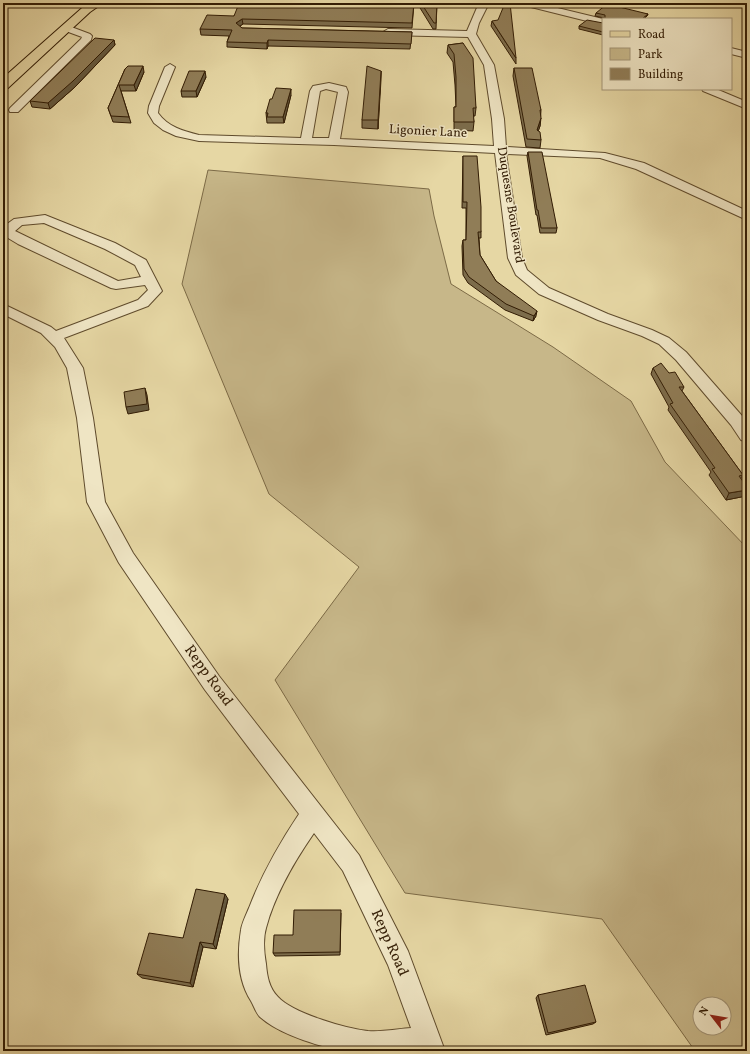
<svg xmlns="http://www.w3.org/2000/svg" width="750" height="1054" font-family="Vollkorn,serif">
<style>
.green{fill:#c7b789;stroke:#7c6a46;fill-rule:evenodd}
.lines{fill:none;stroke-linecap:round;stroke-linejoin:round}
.minor-casing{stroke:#5f4b2c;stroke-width:2}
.major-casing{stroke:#321c04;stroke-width:2}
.minor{fill:#efe5c4;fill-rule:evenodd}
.major{fill:#e6d7a4;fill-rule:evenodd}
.wall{fill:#7c6c4b;stroke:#321c04}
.shaded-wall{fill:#65583d;stroke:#321c04}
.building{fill:#907d57;stroke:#321c04}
.labels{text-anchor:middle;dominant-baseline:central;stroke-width:3;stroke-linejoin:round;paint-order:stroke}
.far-street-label{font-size:13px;fill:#321c04;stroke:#efe5c4}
.street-label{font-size:15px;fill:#321c04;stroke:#efe5c4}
</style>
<rect width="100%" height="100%" fill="#e6d7a4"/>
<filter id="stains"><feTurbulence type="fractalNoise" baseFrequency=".005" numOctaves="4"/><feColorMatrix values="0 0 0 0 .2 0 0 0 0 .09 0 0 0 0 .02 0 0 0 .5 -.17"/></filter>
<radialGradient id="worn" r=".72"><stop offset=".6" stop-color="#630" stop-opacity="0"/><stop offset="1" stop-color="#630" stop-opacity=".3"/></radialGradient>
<path class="green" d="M 208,170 L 429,189 L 434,216 L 451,284 L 553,347 L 631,401 L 665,462 L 747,548 L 747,1051 L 695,1051 L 602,919 L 405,893 L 275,680 L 359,567 L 269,494 L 182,284 ZM 700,1004 L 724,1004 L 724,1028 L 700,1028 Z"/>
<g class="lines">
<defs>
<path id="minor" d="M 479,3 L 489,3 L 479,23 L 476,34 L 494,65 L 504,119 L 506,147 L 605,153 L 644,163 L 747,211 L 747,220 L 636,169 L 600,158 L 506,154 L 522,258 L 527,270 L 549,288 L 608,314 L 652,330 L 669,338 L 686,352 L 743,417 L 747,423 L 747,442 L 741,440 L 731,425 L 676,360 L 659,344 L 642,336 L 598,320 L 539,294 L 516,275 L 508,258 L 495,153 L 334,145 L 199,141 L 176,136 L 163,130 L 154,123 L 148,113 L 149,106 L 165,67 L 170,64 L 175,67 L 159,106 L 158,113 C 168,127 183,131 199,135 L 301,138 L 310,91 L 313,86 L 329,83 L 346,87 L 348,92 L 340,139 L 494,146 L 492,119 L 484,65 L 468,37 L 388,35 L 383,32 L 388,29 L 467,31 ZM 326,89 L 338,92 L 329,138 L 312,138 L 320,91 Z
M 521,3 L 537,3 L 603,19 L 603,25 L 523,5 Z
M 66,25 L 90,34 L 92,36 L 91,40 L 18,112 L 10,112 L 9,110 L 10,108 L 81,39 L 82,37 L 63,30 L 61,28 L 63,26 Z
M 731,48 L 747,52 L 747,58 L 731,54 Z
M 702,89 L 716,89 L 747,102 L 747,109 L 703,91 Z
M 45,215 L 115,243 L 146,260 L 162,291 L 148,306 L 64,338 L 83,368 L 93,418 L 105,502 L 133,553 L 219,676 L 359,855 L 408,951 L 445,1051 L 341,1051 C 316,1045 279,1034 260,1017 C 256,1013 254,1006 251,1001 C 238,981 237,954 241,930 C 242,923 246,915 249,908 C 262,874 279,844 299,814 L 205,690 L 119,563 L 87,502 L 77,418 L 67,368 L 55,347 L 41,333 L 3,314 L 3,304 L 51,327 L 56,331 L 138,300 L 148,290 L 145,285 L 116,289 L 111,288 L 18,244 L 3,235 L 3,227 L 14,219 ZM 44,223 L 105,249 L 135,265 L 141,277 L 118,281 L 15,231 L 22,225 ZM 314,833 L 343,871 L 388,965 L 411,1028 C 397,1029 382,1032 368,1031 C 347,1029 292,1013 278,997 C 269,988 267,976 266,964 C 264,953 263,938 266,928 C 275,894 294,862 314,833 Z"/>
<path id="major" d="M 89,3 L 103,3 L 90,12 L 8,88 L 3,89 L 3,78 L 82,8 Z"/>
</defs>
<use href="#minor" class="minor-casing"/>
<use href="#major" class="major-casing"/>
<use href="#minor" class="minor"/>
<use href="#major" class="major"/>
</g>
<path class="wall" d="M 414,3 L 412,28 L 243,24 L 240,26 L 242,28 L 412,32 L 410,49 L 268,46 L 267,49 L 227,47 L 227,42 L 229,36 L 201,35 L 200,29 L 234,16 L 282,7 Z
M 417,3 L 437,3 L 436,29 L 433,29 Z
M 596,13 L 648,14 L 647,16 L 644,19 L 604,19 L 604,18 L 595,16 Z
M 492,21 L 516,58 L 516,64 L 491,26 Z
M 603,23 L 603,35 L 579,29 L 579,26 Z
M 114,40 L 115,45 L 75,87 L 50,109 L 32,107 L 30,101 Z
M 463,43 L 476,108 L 475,116 L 473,116 L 474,122 L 473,131 L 454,130 L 454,107 L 456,107 L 455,85 L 453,62 L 447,53 L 448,45 Z
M 514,68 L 541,110 L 540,126 L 538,131 L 541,140 L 540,148 L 526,147 L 513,76 Z
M 125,69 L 144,72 L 136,91 L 121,91 L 131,123 L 113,122 L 108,108 Z
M 381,71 L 378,129 L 362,128 L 362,120 Z
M 206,77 L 197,97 L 182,97 L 181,91 Z
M 291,95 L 284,123 L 267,123 L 266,113 L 272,99 Z
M 528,152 L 557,228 L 556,233 L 540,233 L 537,215 L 536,215 L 527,156 Z
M 463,156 L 481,232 L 481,238 L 479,238 L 480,255 L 496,281 L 536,316 L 533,321 L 505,310 L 468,283 L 463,275 L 462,246 L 463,240 L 466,240 L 466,208 L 462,208 Z
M 653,368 L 669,373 L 684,387 L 682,391 L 743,475 L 741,478 L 746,496 L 726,500 L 709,475 L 711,472 L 668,410 L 669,407 L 651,374 Z
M 228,899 L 216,949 L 203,947 L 193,987 L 142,978 L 137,974 L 183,938 Z
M 341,913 L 340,955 L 275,956 L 273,953 L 293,935 Z
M 538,995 L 596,1022 L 593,1024 L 546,1035 L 536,998 Z"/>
<path class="shaded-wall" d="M 648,14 L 647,16 L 644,19 L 642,19 Z
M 242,19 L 243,24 L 237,28 L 236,23 Z
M 114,40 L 115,45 L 75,87 L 50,109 L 48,103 Z
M 268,40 L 268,46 L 267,49 L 267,43 Z
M 143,66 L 144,72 L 136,91 L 134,85 Z
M 205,71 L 206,77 L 197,97 L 196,91 Z
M 381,71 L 381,80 L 378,129 L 378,120 Z
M 291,89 L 291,95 L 284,123 L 283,117 Z
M 541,118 L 540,126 L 536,138 L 537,130 Z
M 537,311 L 536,316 L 533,321 L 534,316 Z
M 145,388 L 147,395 L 149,410 L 128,414 L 126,407 Z
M 747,490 L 747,493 L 746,496 L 726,500 L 729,493 Z
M 225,894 L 228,899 L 216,949 L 213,944 Z
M 200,942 L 203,947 L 193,987 L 190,983 Z"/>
<path class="building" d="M 283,3 L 414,3 L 412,23 L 242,19 L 236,23 L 242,28 L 412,32 L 411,44 L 268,40 L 267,43 L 227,42 L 232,30 L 200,29 L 207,15 L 234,16 L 238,6 L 282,7 Z
M 421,3 L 437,3 L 436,23 L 434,23 Z
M 505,3 L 510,3 L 516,58 L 492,21 L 498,20 Z
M 607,4 L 648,14 L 642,19 L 605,19 L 605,15 L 596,13 Z
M 587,20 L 603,23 L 603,32 L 579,26 Z
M 95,38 L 114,40 L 73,81 L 48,103 L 30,101 Z
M 463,43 L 473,58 L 476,108 L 473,108 L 474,122 L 454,122 L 454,107 L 456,107 L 456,77 L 454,54 L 448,45 Z
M 128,66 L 143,66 L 134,85 L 119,85 L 129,117 L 111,116 L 108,108 L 125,69 Z
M 367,66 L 381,71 L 378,120 L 362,120 Z
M 514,68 L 532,68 L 541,110 L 540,110 L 541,118 L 537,130 L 540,132 L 541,140 L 527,139 Z
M 189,71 L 205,71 L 196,91 L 181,91 Z
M 276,88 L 291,89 L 283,117 L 267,117 L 268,113 L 266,113 L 270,99 L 272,99 Z
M 528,152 L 542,152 L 557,228 L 541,228 L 538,210 L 537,210 Z
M 463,156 L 477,156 L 481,207 L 481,232 L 478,232 L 480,255 L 496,281 L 537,311 L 534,316 L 506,304 L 469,277 L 464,269 L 463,240 L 466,240 L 467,202 L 463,202 Z
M 661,363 L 669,373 L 675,372 L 684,387 L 679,387 L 743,475 L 739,476 L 747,487 L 747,490 L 729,493 L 712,469 L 715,468 L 670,404 L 673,403 L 653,368 Z
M 145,388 L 147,404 L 126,407 L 124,392 Z
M 196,889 L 225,894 L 213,944 L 200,942 L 190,983 L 137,974 L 149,933 L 183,938 Z
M 294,910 L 341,910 L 340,952 L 273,953 L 274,935 L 293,935 Z
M 585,985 L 596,1022 L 548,1033 L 538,995 Z"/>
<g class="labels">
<g class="far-street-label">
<text transform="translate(428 132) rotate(3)">Ligonier Lane</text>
<text transform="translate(510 205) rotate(81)">Duquesne Boulevard</text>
</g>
<g class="street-label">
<text transform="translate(208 676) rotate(54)">Repp Road</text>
<text transform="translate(389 943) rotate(66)">Repp Road</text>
</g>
</g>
<rect width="750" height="1054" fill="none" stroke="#e6d7a4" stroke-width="16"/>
<rect x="4" y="4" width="742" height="1046" fill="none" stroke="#321c04" stroke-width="2"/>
<rect x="8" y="8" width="734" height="1038" fill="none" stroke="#321c04"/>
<rect x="602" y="18" width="130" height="72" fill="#efe5c4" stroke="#a39577"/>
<rect x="610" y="31" width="20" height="6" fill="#e6d7a4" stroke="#a39577"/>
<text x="638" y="38" font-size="12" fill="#321c04">Road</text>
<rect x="610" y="48" width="20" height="12" fill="#c7b789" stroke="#a39577"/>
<text x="638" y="58" font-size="12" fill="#321c04">Park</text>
<rect x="610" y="68" width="20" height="12" fill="#907d57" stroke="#a39577"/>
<text x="638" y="78" font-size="12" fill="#321c04">Building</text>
<g transform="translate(712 1016) rotate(301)"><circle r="19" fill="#efe5c4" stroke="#a39577"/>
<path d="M0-3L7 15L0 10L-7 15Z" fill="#8f2418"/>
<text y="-6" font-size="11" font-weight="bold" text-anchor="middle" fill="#321c04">N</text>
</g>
<rect width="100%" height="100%" filter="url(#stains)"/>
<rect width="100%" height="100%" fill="url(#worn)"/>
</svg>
